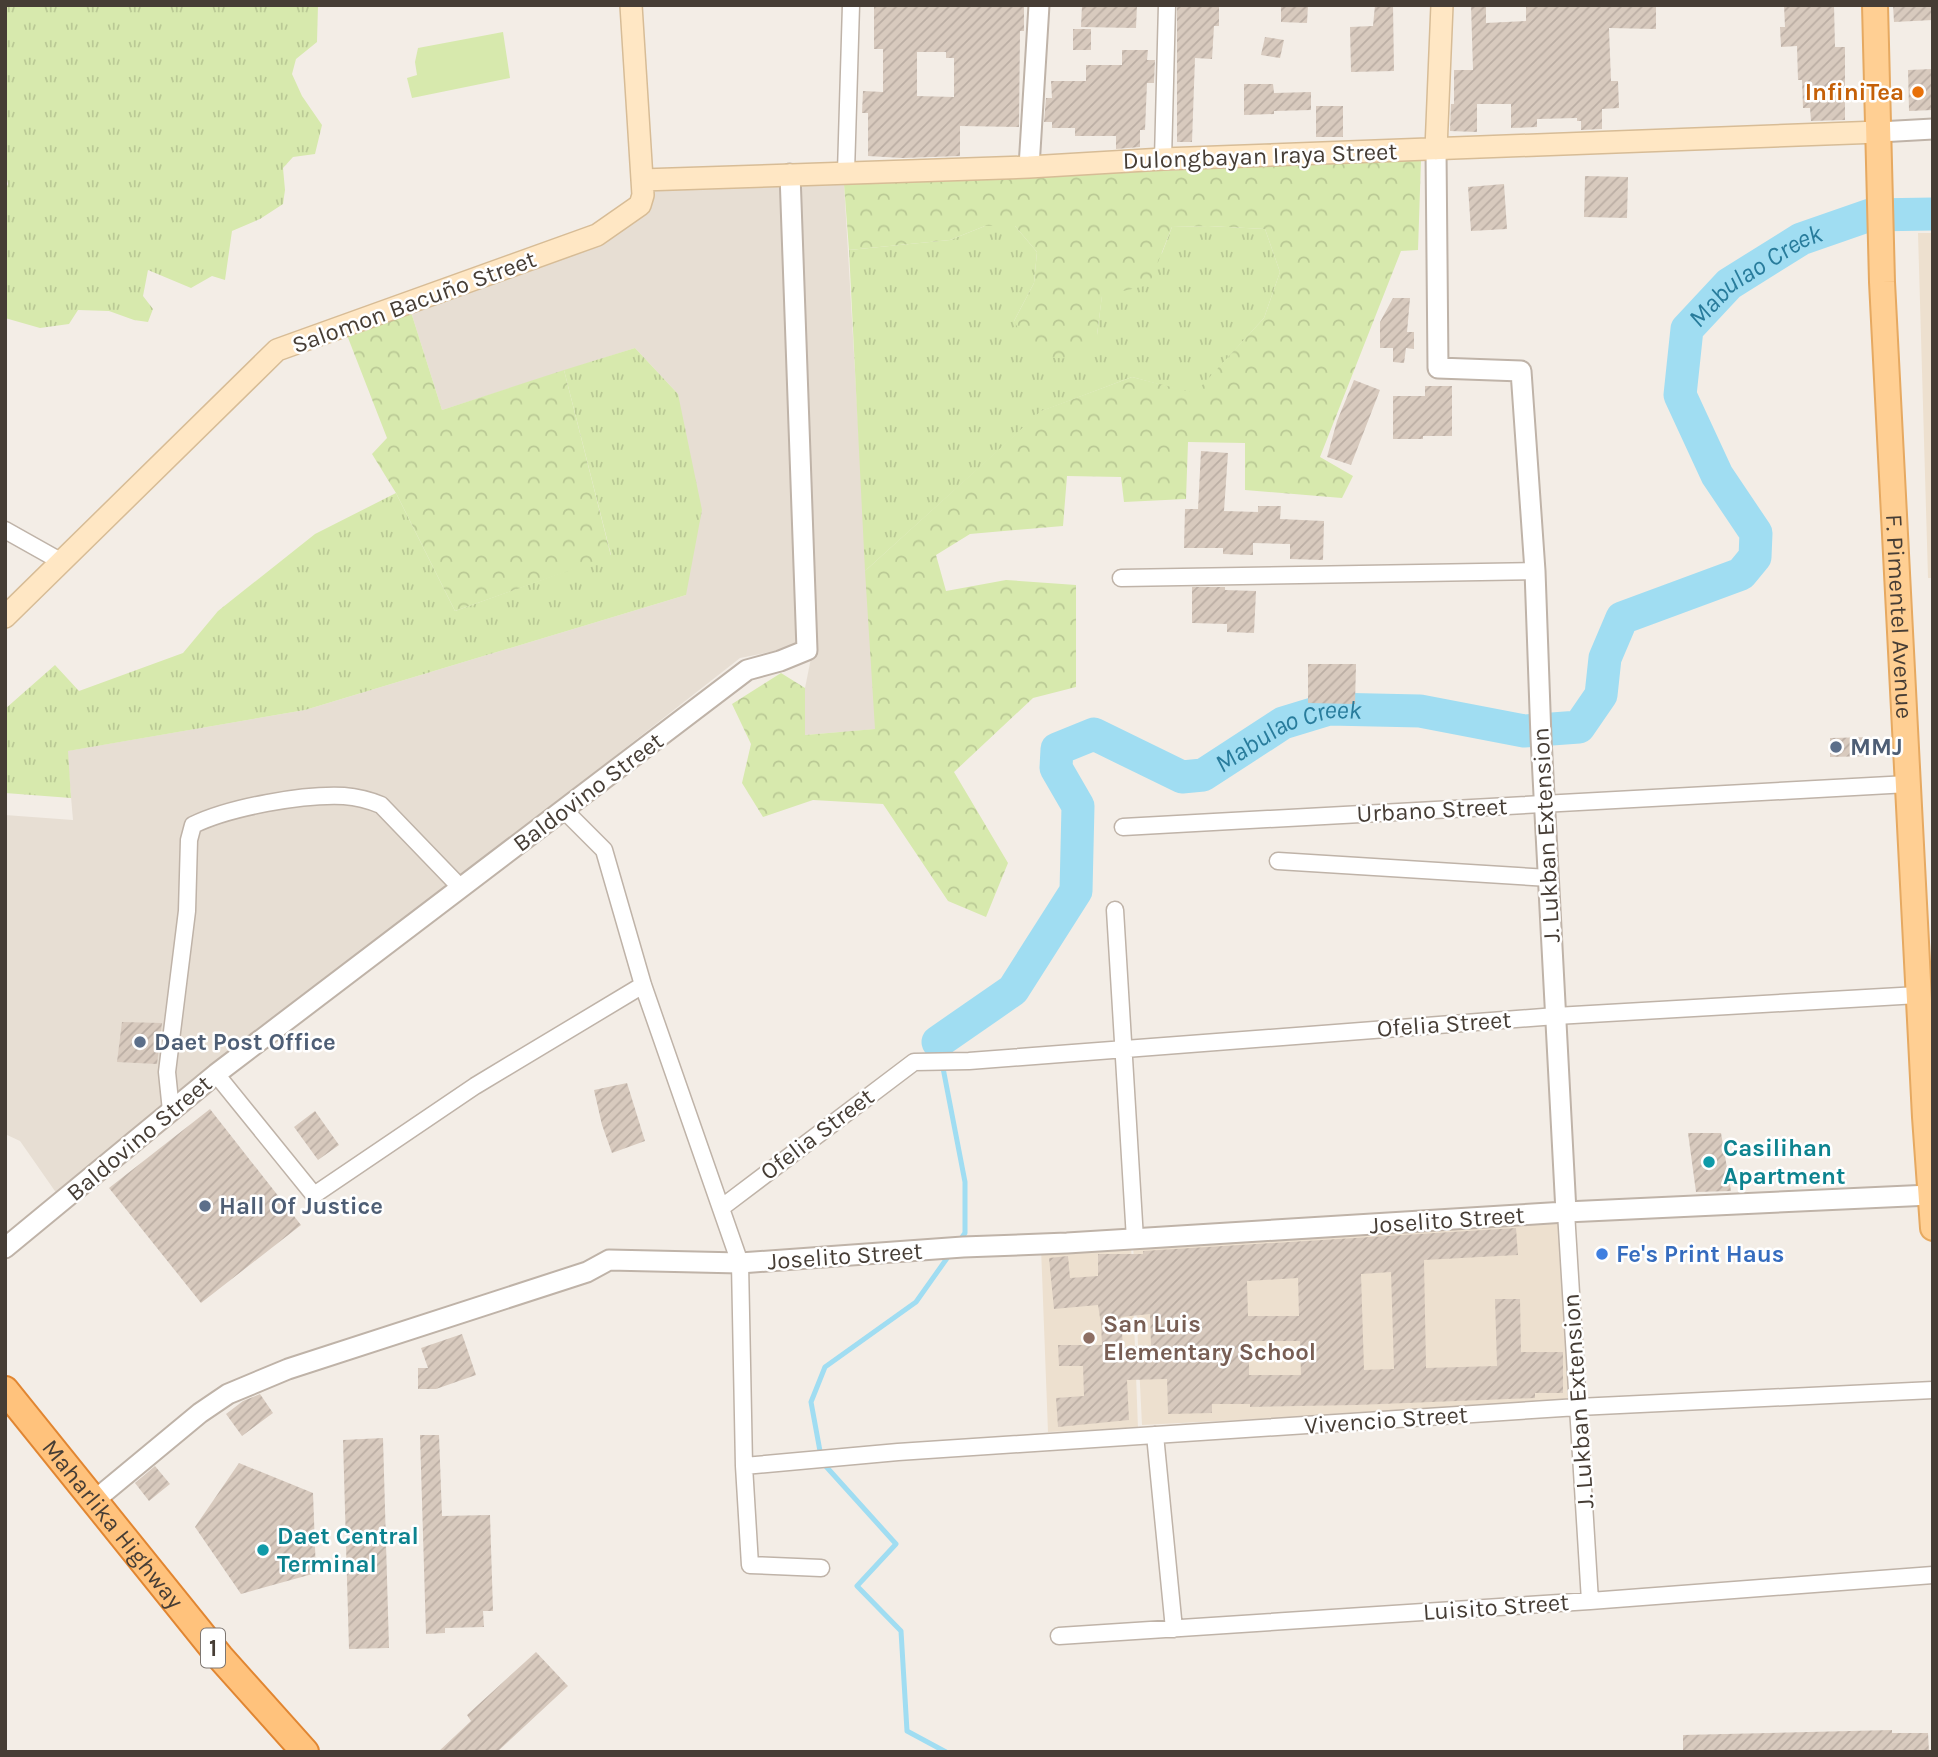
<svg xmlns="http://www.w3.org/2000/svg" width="1938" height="1757" font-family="Karla,sans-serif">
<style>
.residential{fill:#e7ded3}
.education{fill:#ede0cf}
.grass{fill:url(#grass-tufts)}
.forest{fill:url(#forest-crowns)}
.garden{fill:#d7e9ad}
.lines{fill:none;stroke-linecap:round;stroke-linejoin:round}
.stream{stroke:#a0ddf2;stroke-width:5}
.river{stroke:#a0ddf2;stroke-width:33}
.building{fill:url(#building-hatch);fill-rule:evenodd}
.minor-casing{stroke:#bfb3a8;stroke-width:19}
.tertiary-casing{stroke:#bfb3a8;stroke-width:23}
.secondary-casing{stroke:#d7bc96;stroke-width:24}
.primary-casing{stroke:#e6a961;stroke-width:28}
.trunk-casing{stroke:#e18632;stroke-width:30}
.minor{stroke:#fff;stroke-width:16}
.tertiary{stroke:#fff;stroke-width:19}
.secondary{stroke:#ffe7c4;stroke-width:21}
.primary{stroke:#ffcf93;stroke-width:24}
.trunk{stroke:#ffc27c;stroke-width:26}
.food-dot{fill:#e8710a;stroke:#fff;stroke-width:2.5}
.service-dot{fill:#5c6f8a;stroke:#fff;stroke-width:2.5}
.culture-dot{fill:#0f9aa8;stroke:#fff;stroke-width:2.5}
.shop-dot{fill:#3f7fe0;stroke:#fff;stroke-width:2.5}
.education-dot{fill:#8d6e63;stroke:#fff;stroke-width:2.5}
.labels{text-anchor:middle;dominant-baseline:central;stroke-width:5;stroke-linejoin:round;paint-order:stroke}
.shield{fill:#fff;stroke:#7e7772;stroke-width:2}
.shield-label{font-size:23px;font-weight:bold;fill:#463d35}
.food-label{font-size:24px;font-weight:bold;fill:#c56008;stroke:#fff;text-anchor:end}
.street-label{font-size:24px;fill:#463d35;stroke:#fff}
.service-label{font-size:24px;font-weight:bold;fill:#4e5e75;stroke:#fff;text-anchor:start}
.culture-label{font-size:24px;font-weight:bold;fill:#0d838f;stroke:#fff;text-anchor:start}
.shop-label{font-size:24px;font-weight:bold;fill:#366cbe;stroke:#fff;text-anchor:start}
.education-label{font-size:24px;font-weight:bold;fill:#785e54;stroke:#fff;text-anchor:start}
.water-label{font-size:26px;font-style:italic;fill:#287c9c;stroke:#fff}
</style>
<defs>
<pattern id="grass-tufts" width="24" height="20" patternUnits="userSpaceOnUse" patternTransform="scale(1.75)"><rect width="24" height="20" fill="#d7e9ad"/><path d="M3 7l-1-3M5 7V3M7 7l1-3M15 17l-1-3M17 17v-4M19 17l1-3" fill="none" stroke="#bac995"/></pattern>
<pattern id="forest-crowns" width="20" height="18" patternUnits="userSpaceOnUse" patternTransform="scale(1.75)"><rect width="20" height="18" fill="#d7e9ad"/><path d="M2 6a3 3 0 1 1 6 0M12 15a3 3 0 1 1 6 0" fill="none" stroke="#bac995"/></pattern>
<pattern id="building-hatch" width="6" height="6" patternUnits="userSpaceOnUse" patternTransform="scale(1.75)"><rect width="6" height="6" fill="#d8cabe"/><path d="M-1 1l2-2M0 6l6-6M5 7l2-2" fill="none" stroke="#bbaea4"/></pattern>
</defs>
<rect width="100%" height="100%" fill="#f3ede6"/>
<path class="residential" d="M 785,181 L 800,646 L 740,658 L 57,1194 L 20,1141 L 5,1134 L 5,815 L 73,820 L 67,751 L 305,710 L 686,595 L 678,394 L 635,348 L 442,410 L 410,309 L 605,237 L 653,183 Z
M 795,184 L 844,184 L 876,729 L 805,735 L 805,688 L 812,653 Z"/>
<path class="education" d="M 1918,233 L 1933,233 L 1933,578 L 1928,578 Z
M 1559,1221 L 1568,1403 L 1142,1425 L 1133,1242 Z
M 1131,1243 L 1138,1428 L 1048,1432 L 1041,1247 Z"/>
<path class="grass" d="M 5,5 L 318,5 L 317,42 L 296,59 L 292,74 L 302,96 L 322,125 L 315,154 L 293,157 L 283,168 L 285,190 L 283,204 L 260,219 L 232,231 L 225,280 L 212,276 L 191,288 L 148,270 L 143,296 L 153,309 L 148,322 L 134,320 L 109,311 L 78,310 L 69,324 L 40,328 L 5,318 L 5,191 L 8,184 L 5,172 Z
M 985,226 L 1015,226 L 1037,252 L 1034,283 L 1014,321 L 1097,335 L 1102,295 L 1162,253 L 1172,227 L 1208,226 L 1265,229 L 1280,272 L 1264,318 L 1195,394 L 1132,377 L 1042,411 L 865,571 L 849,250 L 950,240 Z
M 635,348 L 678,394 L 702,510 L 686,595 L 305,710 L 68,751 L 71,798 L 5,793 L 5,709 L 55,665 L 79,691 L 183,653 L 218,611 L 315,534 L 396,493 L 455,611 L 611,555 L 564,370 Z"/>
<path class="forest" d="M 1421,160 L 1418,250 L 1401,251 L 1320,457 L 1353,476 L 1342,498 L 1245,490 L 1245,443 L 1188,442 L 1186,499 L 1124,502 L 1121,477 L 1067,476 L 1063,526 L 970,534 L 936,555 L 946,591 L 1006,580 L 1076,585 L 1076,687 L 1033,698 L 954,772 L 1008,863 L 986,917 L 948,901 L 883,804 L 813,800 L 763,817 L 742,783 L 751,744 L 732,704 L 781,673 L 805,688 L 805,735 L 875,729 L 865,571 L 1041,411 L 1132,377 L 1195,393 L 1264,318 L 1280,272 L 1265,229 L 1208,226 L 1172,227 L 1149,285 L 1102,296 L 1097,335 L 1080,359 L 1034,357 L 1014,321 L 1034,283 L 1037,252 L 1015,226 L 985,226 L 950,240 L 849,250 L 844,184 Z
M 410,309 L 442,410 L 564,370 L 611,556 L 455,611 L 396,493 L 372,454 L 387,438 L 345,330 Z"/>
<path class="garden" d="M 503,32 L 510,78 L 412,98 L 407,78 L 417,75 L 415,62 L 418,48 Z"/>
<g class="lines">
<path class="stream" d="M 938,1042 L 965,1182 L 965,1233 L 958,1243
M 946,1752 L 907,1731 L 901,1631 L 857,1586 L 896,1544 L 822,1462 L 811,1402 L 825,1367 L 916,1302 L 950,1254"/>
<path class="river" id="s1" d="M 938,1042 L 1013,990 L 1076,891 L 1078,806 L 1056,768 L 1057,749 L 1094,734 L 1182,777 L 1203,775 L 1283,723 L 1329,709 L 1420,711 L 1524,731 L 1579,727 L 1601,695 L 1605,658 L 1622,618 L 1741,574 L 1755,557 L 1756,533 L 1717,475 L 1680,395 L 1687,329 L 1729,284 L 1801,239 L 1870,215 L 1933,214"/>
</g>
<path class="building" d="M 874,5 L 1024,5 L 1024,31 L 1020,31 L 1019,127 L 960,126 L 960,156 L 903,158 L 868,156 L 868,113 L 862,113 L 863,91 L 883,92 L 883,49 L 874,49 ZM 917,52 L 946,52 L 946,58 L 954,58 L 954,97 L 917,96 Z
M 1082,5 L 1137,5 L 1136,28 L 1081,27 Z
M 1177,5 L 1219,5 L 1219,26 L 1214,26 L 1212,59 L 1195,58 L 1192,142 L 1177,142 Z
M 1281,5 L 1308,5 L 1307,23 L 1281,22 Z
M 1375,5 L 1393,5 L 1394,71 L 1351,72 L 1350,27 L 1373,26 Z
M 1471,5 L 1486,5 L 1486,23 L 1526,21 L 1526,5 L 1656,5 L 1656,29 L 1609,28 L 1611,81 L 1618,81 L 1619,108 L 1602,109 L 1602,129 L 1581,130 L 1581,121 L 1577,121 L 1577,118 L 1537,119 L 1537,127 L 1511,128 L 1511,104 L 1477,104 L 1477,132 L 1450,131 L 1451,104 L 1454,104 L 1454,70 L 1473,70 Z
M 1784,5 L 1834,5 L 1835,47 L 1845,47 L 1845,120 L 1811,121 L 1810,108 L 1803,108 L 1802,80 L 1798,80 L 1797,46 L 1781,47 L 1780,27 L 1785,27 Z
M 1893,5 L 1933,5 L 1933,20 L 1894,22 Z
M 1073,29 L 1091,29 L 1091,50 L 1073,50 Z
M 1265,37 L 1284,40 L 1280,58 L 1261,55 Z
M 1122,50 L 1148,50 L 1147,60 L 1155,60 L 1154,83 L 1147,83 L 1145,130 L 1140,130 L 1140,147 L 1116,149 L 1116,136 L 1075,136 L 1075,128 L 1052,128 L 1052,122 L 1044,122 L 1046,98 L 1052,98 L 1051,81 L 1086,81 L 1086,65 L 1122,65 Z
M 1933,69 L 1933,110 L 1909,111 L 1908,70 Z
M 1244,84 L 1273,84 L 1274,93 L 1311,92 L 1311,110 L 1274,111 L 1274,114 L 1244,115 Z
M 1316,106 L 1343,106 L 1343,137 L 1316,137 Z
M 1585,176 L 1628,177 L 1627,218 L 1584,217 Z
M 1504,184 L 1507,229 L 1471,231 L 1468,187 Z
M 1393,298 L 1410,298 L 1407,332 L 1414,332 L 1414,349 L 1406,348 L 1404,363 L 1393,362 L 1393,348 L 1380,348 L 1380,322 Z
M 1354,380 L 1380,390 L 1351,465 L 1327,457 L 1337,421 Z
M 1425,386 L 1452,386 L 1452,436 L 1423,436 L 1423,439 L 1393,439 L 1393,396 L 1425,396 Z
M 1201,451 L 1228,453 L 1224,511 L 1258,512 L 1258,506 L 1281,506 L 1280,519 L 1324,521 L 1323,560 L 1290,559 L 1290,544 L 1253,543 L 1253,555 L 1223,554 L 1223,548 L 1184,548 L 1185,509 L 1198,509 Z
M 1192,587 L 1225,587 L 1225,590 L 1256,591 L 1254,633 L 1227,632 L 1227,624 L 1192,623 Z
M 1308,664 L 1356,664 L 1355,704 L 1308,703 Z
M 1872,737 L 1873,756 L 1830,757 L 1830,738 Z
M 122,1022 L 162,1023 L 157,1064 L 117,1062 Z
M 627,1083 L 645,1141 L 612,1153 L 602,1125 L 594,1090 Z
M 210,1109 L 301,1225 L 201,1303 L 109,1188 Z
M 315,1111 L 339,1145 L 318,1160 L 294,1127 Z
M 1688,1133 L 1721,1133 L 1731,1191 L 1696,1192 Z
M 1516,1228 L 1518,1255 L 1424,1260 L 1426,1368 L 1497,1366 L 1495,1299 L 1520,1299 L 1521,1352 L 1563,1352 L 1563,1393 L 1535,1393 L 1535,1398 L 1356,1405 L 1250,1407 L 1250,1404 L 1212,1404 L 1212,1413 L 1168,1414 L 1167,1379 L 1127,1380 L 1129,1420 L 1058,1427 L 1056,1398 L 1084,1396 L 1083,1366 L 1059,1366 L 1058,1345 L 1102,1345 L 1101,1324 L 1098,1305 L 1054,1309 L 1049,1258 L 1068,1256 L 1070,1278 L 1098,1276 L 1098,1254 L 1143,1254 L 1143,1251 ZM 1391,1272 L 1394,1369 L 1364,1370 L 1361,1274 ZM 1298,1278 L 1299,1316 L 1248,1316 L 1247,1281 ZM 1150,1314 L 1151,1346 L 1123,1347 L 1121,1317 ZM 1249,1341 L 1300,1341 L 1301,1375 L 1249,1375 Z
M 462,1334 L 476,1375 L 436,1389 L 418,1389 L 418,1368 L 428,1368 L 421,1348 Z
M 260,1394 L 273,1413 L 242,1436 L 226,1414 L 243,1401 Z
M 420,1435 L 439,1435 L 442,1516 L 490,1515 L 493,1611 L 483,1611 L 484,1627 L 445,1628 L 445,1633 L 426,1634 Z
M 383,1438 L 389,1648 L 349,1649 L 343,1440 Z
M 239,1463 L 313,1493 L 316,1573 L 241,1594 L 195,1527 Z
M 155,1466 L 170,1484 L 149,1501 L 135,1483 Z
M 536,1652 L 568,1686 L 497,1752 L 438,1752 L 471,1721 L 467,1715 Z
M 1892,1730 L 1892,1733 L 1928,1733 L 1929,1752 L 1683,1752 L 1683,1735 Z"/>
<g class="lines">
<defs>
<path id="minor" d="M 1163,159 L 1167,5
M 846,172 L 851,5
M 5,530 L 62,562
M 1121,578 L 1535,571
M 564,810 L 604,850 L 643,985 L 740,1263 L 744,1466 L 750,1565 L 821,1568
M 1123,827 L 1908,784
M 1278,861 L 1549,878
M 1115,910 L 1135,1239
M 216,1074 L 314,1195 L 475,1086 L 643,985
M 171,1111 L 167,1072 L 187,911 L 189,840 L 193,825 C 230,807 303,794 344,796 C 357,797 369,800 381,805 L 461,888
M 721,1208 L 914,1062 L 969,1061 L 1556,1016 L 1918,995
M 1566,1212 L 1590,1601
M 1155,1435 L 1174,1629
M 744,1466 L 898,1452 L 1578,1407 L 1933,1390
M 1059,1636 L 1590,1601 L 1933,1575"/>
<path id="tertiary" d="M 1879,132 L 1933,129
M 1436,149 L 1438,368 L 1521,371 L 1535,571 L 1541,738 L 1566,1212
M 1029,167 L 1039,5
M 5,1248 L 216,1074 L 747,670 L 780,661 L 807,650 L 790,174
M 95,1500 L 200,1413 L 228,1394 L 288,1369 L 587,1272 L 609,1260 L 740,1263 L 963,1247 L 1067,1243 L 1566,1212 L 1930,1195"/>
<path id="secondary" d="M 1436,149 L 1442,5
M 642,180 L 1029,167 L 1163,159 L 1879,132
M 5,617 L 277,350 L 597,235 L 640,205 L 643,195 L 631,5"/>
<g id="primary">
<path id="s2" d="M 1875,5 L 1882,282 L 1925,1117 L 1933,1228"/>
</g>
<g id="trunk">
<path id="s3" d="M 5,1390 L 220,1657 L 305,1752"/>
</g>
</defs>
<use href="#minor" class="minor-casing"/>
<use href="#tertiary" class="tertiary-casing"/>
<use href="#secondary" class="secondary-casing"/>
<use href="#primary" class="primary-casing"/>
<use href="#trunk" class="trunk-casing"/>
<use href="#minor" class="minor"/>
<use href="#tertiary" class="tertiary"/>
<use href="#secondary" class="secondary"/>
<use href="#primary" class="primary"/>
<use href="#trunk" class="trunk"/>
</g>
<circle class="food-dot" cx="1918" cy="92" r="7"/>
<g class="service-dot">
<circle cx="1836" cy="747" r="7"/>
<circle cx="140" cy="1042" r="7"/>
<circle cx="205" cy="1206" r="7"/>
</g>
<g class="culture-dot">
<circle cx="1709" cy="1162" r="7"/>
<circle cx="263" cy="1550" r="7"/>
</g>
<circle class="shop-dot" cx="1602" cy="1254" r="7"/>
<circle class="education-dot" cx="1089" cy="1338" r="7"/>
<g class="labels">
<rect class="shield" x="201" y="1628.5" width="24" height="39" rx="5"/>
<g class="shield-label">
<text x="213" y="1648">1</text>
</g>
<g class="food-label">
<text x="1904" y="92">InfiniTea</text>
</g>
<g class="street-label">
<text transform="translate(1260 156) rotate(-2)">Dulongbayan Iraya Street</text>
<text transform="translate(414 302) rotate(-20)">Salomon Bacuño Street</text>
<text stroke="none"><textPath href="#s2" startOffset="612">F. Pimentel Avenue</textPath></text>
<text transform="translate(588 792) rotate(-37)">Baldovino Street</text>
<text transform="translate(1432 810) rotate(-3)">Urbano Street</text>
<text transform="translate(1546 835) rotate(-93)">J. Lukban Extension</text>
<text transform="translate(1444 1024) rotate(-4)">Ofelia Street</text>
<text transform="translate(817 1134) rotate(-37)">Ofelia Street</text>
<text transform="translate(139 1138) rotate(-40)">Baldovino Street</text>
<text transform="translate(1447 1220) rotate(-4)">Joselito Street</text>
<text transform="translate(845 1256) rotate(-4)">Joselito Street</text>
<text transform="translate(1578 1401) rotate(-94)">J. Lukban Extension</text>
<text transform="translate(1386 1420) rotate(-4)">Vivencio Street</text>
<text stroke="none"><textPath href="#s3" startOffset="172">Maharlika Highway</textPath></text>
<text transform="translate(1496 1607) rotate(-4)">Luisito Street</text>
</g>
<g class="service-label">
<text x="1850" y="747">MMJ</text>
<text x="154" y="1042">Daet Post Office</text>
<text x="219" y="1206">Hall Of Justice</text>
</g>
<g class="culture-label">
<text x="1723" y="1148">Casilihan<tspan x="1723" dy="28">Apartment</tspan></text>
<text x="277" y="1536">Daet Central<tspan x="277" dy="28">Terminal</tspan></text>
</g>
<g class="shop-label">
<text x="1616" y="1254">Fe's Print Haus</text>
</g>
<g class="education-label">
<text x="1103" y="1324">San Luis<tspan x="1103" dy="28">Elementary School</tspan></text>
</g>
<g class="water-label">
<text stroke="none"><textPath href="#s1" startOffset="1516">Mabulao Creek</textPath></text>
<text stroke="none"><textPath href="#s1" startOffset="612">Mabulao Creek</textPath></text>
</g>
</g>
<rect width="1938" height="1757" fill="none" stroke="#463d35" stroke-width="14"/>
</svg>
